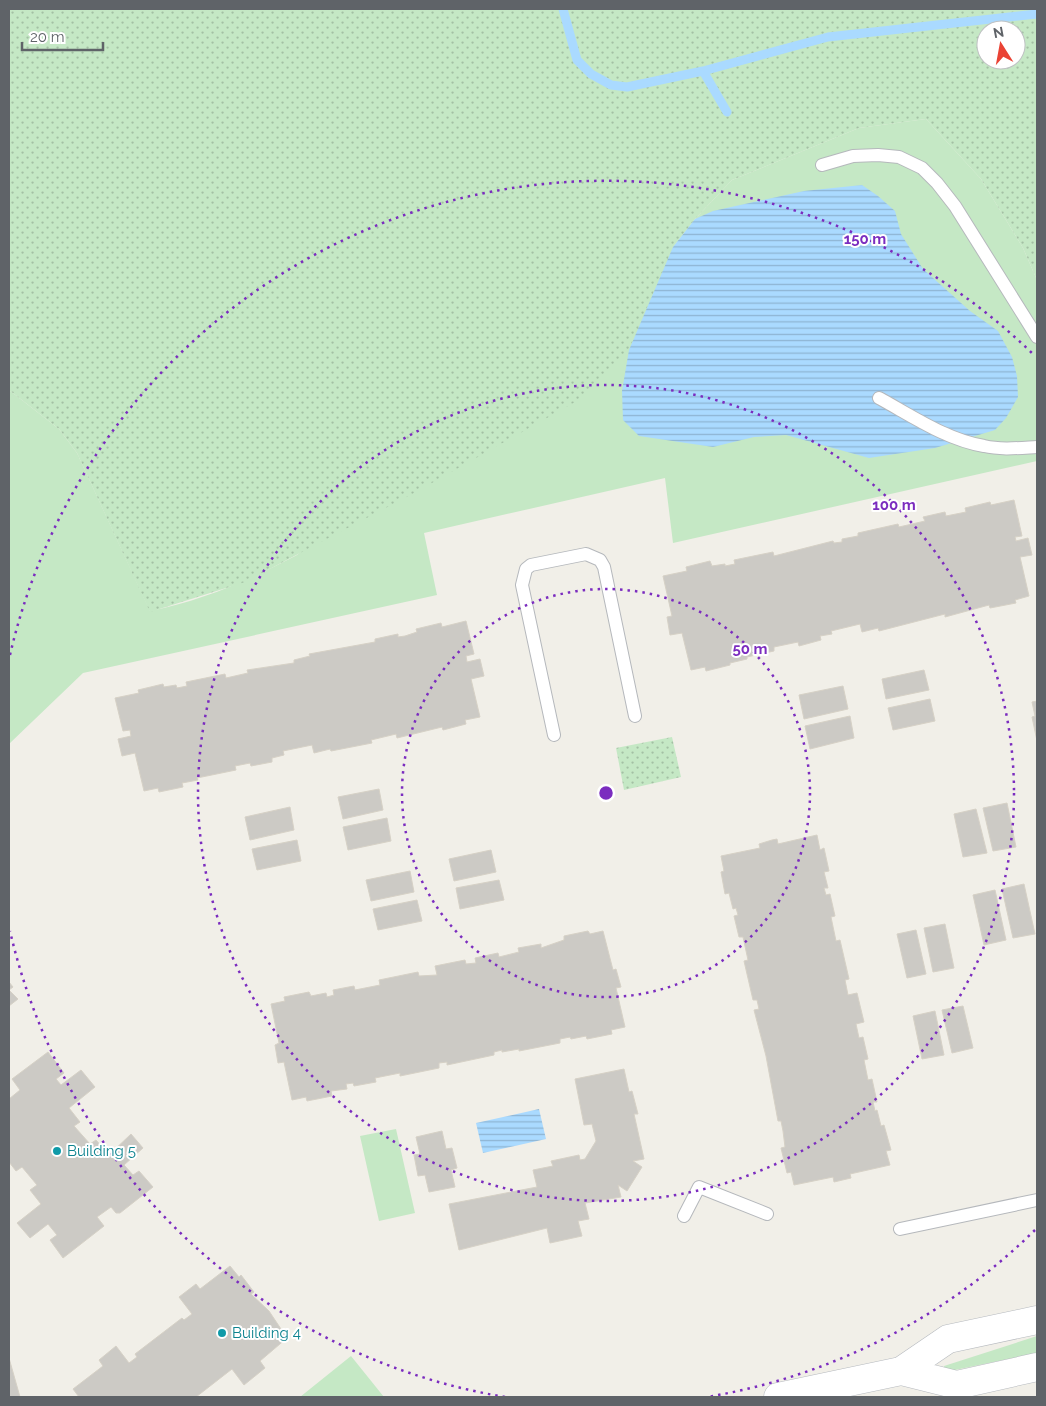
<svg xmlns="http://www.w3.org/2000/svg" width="1046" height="1406" font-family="Raleway,sans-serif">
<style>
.grass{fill:#c5e8c5}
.park{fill:url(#park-dots);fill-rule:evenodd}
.water{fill:url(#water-rules)}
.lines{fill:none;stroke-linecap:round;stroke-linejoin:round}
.stream{stroke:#aadaff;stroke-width:9}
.building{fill:#cccac5;stroke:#d6d1c6}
.lane-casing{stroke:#b5b8bc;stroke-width:14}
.secondary-casing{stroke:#b6babf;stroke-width:29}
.lane{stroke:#fff;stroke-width:12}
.secondary{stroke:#fff;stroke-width:28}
.ring{fill:none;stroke:#7b2cbf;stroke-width:2.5;stroke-dasharray:2.5 5}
.culture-dot{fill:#0f9aa8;stroke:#fff;stroke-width:2}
.labels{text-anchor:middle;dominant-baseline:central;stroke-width:4;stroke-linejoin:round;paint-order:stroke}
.culture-label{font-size:15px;fill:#0d838f;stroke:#fff;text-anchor:start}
.centre{fill:#7b2cbf;stroke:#fff;stroke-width:2.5}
.ring-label{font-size:15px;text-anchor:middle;font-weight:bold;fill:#7b2cbf;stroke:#fff;stroke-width:4;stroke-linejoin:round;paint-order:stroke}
</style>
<defs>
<pattern id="park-dots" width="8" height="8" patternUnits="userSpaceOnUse" patternTransform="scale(1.25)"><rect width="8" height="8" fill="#c5e8c5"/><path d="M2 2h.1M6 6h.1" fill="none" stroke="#a3c0a4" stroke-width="1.8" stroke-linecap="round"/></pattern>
<pattern id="water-rules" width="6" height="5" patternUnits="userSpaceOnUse" patternTransform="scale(1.25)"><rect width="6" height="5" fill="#aadaff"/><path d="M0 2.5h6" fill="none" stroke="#8eb4d2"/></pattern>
</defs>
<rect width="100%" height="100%" fill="#f1efe8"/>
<path class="grass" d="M 926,119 L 981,179 L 1023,248 L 1037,280 L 1037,461 L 673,543 L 665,478 L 424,533 L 437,595 L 83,673 L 9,744 L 9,390 L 59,429 L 77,453 L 150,611 C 202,601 249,580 297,555 L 673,247 L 695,219 L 732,180 L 859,128 Z
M 396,1129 L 415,1213 L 379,1221 L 360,1136 Z
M 1037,1336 L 1037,1353 L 945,1372 L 944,1366 Z
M 351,1356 L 384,1397 L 300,1397 Z"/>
<path class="park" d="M 9,9 L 1037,9 L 1037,280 L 1023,248 L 981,179 L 926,119 L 859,128 L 732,180 L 695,219 L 673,247 L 629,350 L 584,397 L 416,492 L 245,582 L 150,612 L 77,453 L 59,429 L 9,390 ZM 986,30 L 1016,30 L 1016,60 L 986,60 Z
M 672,737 L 681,777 L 624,790 L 616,748 Z"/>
<path class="water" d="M 862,185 L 878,196 L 895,211 L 901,234 L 923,269 L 970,311 L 998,331 L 1012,357 L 1017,376 L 1018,397 L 1006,418 L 995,430 L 935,448 L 869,458 L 786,435 L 754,437 L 713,447 L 639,436 L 623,420 L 622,391 L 629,350 L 673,247 L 695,219 L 713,211 L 804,191 Z
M 539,1109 L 546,1139 L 483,1153 L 476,1123 Z"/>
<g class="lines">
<path class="stream" d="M 563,9 L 577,60 L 591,74 L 611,85 L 627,87 L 703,71 L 828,37 L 1037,14
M 703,71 L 727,112"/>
</g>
<path class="building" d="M 1014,500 L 1022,536 L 1015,537 L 1016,541 L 1028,538 L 1032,555 L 1020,557 L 1029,596 L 1015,600 L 1016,603 L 990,608 L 989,605 L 945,617 L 945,614 L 879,631 L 878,628 L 862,632 L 860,624 L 831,631 L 832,634 L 820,636 L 821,640 L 799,646 L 798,642 L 774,647 L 774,651 L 747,657 L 747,659 L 730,663 L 730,665 L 706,671 L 705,667 L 691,670 L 682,633 L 670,635 L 667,617 L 672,616 L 663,576 L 687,571 L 686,567 L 710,561 L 712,566 L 725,564 L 725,566 L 735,564 L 734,560 L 773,552 L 774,556 L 833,541 L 834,543 L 842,542 L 842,539 L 858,536 L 858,533 L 898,524 L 899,527 L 925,521 L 923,517 L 945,512 L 946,516 L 966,512 L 965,508 L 990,502 L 991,505 Z
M 466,621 L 474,654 L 466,656 L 467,662 L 480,659 L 484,676 L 471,679 L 480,717 L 465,720 L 466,724 L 443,730 L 442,727 L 397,738 L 396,734 L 371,740 L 372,743 L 331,751 L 330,749 L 314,753 L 312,745 L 283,751 L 284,755 L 272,758 L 272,762 L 251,766 L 250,763 L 235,766 L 236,770 L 197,778 L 198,780 L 182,783 L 183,787 L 159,792 L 158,788 L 144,791 L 135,753 L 122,756 L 118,739 L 131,736 L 130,730 L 123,731 L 115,698 L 139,693 L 138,690 L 163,684 L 164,687 L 176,685 L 177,688 L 187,686 L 186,682 L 225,674 L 226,678 L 248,673 L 247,670 L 294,663 L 294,660 L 310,656 L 309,654 L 375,642 L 375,639 L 398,634 L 398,637 L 405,636 L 417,632 L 416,629 L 441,623 L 442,627 Z
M 924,670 L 929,690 L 886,699 L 882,679 Z
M 843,686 L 848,709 L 804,719 L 799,695 Z
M 930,699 L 935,721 L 893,730 L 888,708 Z
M 1037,701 L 1037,741 L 1032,717 L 1035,716 L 1032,702 Z
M 850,716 L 854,738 L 810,749 L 805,726 Z
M 379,789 L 383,810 L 343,819 L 338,797 Z
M 1007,803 L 1016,847 L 993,851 L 983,808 Z
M 290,807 L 294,830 L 250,840 L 245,817 Z
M 976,809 L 987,853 L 963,857 L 954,814 Z
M 387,818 L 391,841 L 348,850 L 343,827 Z
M 817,835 L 820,850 L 824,848 L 829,871 L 824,872 L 828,888 L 824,888 L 826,895 L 830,894 L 835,916 L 831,917 L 836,941 L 840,940 L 849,979 L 845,980 L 848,995 L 857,993 L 864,1022 L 856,1024 L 859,1038 L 863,1037 L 868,1059 L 864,1060 L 868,1080 L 872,1079 L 877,1102 L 873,1102 L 875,1111 L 877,1110 L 881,1126 L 884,1125 L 891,1150 L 886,1151 L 890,1165 L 850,1174 L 851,1178 L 834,1182 L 833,1177 L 794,1185 L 791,1172 L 787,1173 L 781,1148 L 785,1147 L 783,1131 L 781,1121 L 778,1121 L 766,1056 L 754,1010 L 759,1009 L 757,1000 L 753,1000 L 744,961 L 748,960 L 743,937 L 739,937 L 734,916 L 738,915 L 736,908 L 733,909 L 729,893 L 725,894 L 721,872 L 724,871 L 721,856 L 760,848 L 759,844 L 772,840 L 777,839 L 778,844 Z
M 297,840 L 301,861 L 257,870 L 252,849 Z
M 491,850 L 496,872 L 454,881 L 449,859 Z
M 410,871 L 414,892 L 371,901 L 366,880 Z
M 499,880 L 504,900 L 460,909 L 456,888 Z
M 1024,884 L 1035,934 L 1013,938 L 1002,889 Z
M 995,890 L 1006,940 L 984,945 L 973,895 Z
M 417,900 L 422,921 L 378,930 L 373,909 Z
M 945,924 L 954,968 L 933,972 L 924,928 Z
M 916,930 L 926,974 L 907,978 L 897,934 Z
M 588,931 L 590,934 L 603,931 L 613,970 L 616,969 L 621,987 L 616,988 L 625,1027 L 611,1030 L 612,1034 L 587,1039 L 586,1036 L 571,1039 L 570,1037 L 560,1039 L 560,1043 L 519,1051 L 519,1049 L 502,1052 L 502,1050 L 494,1052 L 494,1055 L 447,1065 L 447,1062 L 439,1063 L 439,1068 L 400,1076 L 400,1073 L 375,1078 L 376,1082 L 354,1086 L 353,1083 L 346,1084 L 347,1089 L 331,1091 L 332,1096 L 307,1101 L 306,1097 L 292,1100 L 284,1062 L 278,1063 L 275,1045 L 279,1043 L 271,1004 L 285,1001 L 284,997 L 309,992 L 311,996 L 326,993 L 327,997 L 334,995 L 333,990 L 354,986 L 355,990 L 380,985 L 379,980 L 418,972 L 419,976 L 437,975 L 435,966 L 465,960 L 466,964 L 476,963 L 475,958 L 498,953 L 499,957 L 519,952 L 518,948 L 541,944 L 541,948 L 564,940 L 564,936 Z
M 9,982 L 13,987 L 9,990 L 18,999 L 9,1006 Z
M 963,1006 L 973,1048 L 952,1053 L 942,1010 Z
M 935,1011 L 944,1055 L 922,1059 L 913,1016 Z
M 48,1052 L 64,1073 L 56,1079 L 61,1085 L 81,1070 L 95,1087 L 69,1108 L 80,1122 L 74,1126 L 90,1144 L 96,1140 L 109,1155 L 131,1134 L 143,1148 L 124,1165 L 133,1175 L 139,1171 L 153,1187 L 120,1213 L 116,1213 L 111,1207 L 97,1217 L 104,1226 L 63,1258 L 50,1240 L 57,1235 L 48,1224 L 30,1238 L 17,1223 L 41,1204 L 30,1190 L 37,1185 L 22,1167 L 16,1171 L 9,1162 L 9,1099 L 20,1090 L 12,1079 Z
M 624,1069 L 629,1092 L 632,1091 L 638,1114 L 634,1114 L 644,1159 L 633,1161 L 642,1167 L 627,1191 L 618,1185 L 621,1197 L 585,1203 L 589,1219 L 578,1221 L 582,1236 L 550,1243 L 547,1228 L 459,1250 L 449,1204 L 537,1187 L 533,1170 L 553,1166 L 551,1161 L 579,1155 L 580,1160 L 585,1159 L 596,1141 L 592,1124 L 584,1125 L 575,1079 Z
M 442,1131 L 446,1149 L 452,1148 L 457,1168 L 451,1170 L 455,1187 L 429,1192 L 425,1175 L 418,1176 L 414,1155 L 420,1154 L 416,1137 Z
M 230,1266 L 239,1277 L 241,1275 L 254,1292 L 251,1294 L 269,1311 L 287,1338 L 260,1361 L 265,1368 L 244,1385 L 232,1369 L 196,1397 L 79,1397 L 73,1389 L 103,1366 L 99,1360 L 116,1346 L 129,1363 L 137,1357 L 135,1354 L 182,1318 L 184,1320 L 192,1314 L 179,1297 L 196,1284 L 200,1289 Z
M 9,1358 L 20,1397 L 9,1397 Z"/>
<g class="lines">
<defs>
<path id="lane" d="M 822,165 L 853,156 L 878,155 L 899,157 L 922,168 L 937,183 L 955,206 L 1037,337
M 879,398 C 912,416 947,440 984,446 C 1001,450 1019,448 1037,447
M 554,735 L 522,585 L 526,569 L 531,565 L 586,554 L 600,560 L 604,567 L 635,716
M 684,1216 L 699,1187 L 767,1214
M 900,1229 L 1037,1200"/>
<path id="secondary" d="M 901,1371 L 957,1385 L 1037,1367
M 778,1397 L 901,1371 L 948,1339 L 1037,1320"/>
</defs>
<use href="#lane" class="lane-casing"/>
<use href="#secondary" class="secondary-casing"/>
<use href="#lane" class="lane"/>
<use href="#secondary" class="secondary"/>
</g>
<g class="ring">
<circle cx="606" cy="793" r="204"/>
<circle cx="606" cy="793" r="408"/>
<path d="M1035 1230A612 612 0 0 1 707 1397M505 1397A612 612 0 0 1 10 931M10 655A612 612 0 0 1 1035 356"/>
</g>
<g class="culture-dot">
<circle cx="57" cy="1151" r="5"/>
<circle cx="222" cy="1333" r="5"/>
</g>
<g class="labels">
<g class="culture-label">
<text x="67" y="1151">Building 5</text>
<text x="232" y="1333">Building 4</text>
</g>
</g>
<circle cx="606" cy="793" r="8" class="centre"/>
<g class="ring-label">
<text x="865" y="244">150 m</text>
<text x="894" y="510">100 m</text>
<text x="750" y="654">50 m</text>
</g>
<rect width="1046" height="1406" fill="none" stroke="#5f6368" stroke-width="20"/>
<g transform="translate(1001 45) rotate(349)"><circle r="24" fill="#ffffff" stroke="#bfc1c3"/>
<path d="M0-4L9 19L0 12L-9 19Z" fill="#ea4335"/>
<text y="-8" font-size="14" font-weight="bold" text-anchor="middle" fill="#5f6368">N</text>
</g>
<path d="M22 42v8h81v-8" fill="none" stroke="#5f6368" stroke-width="2.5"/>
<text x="30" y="42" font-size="15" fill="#5f6368" stroke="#ffffff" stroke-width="4" paint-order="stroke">20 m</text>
</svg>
